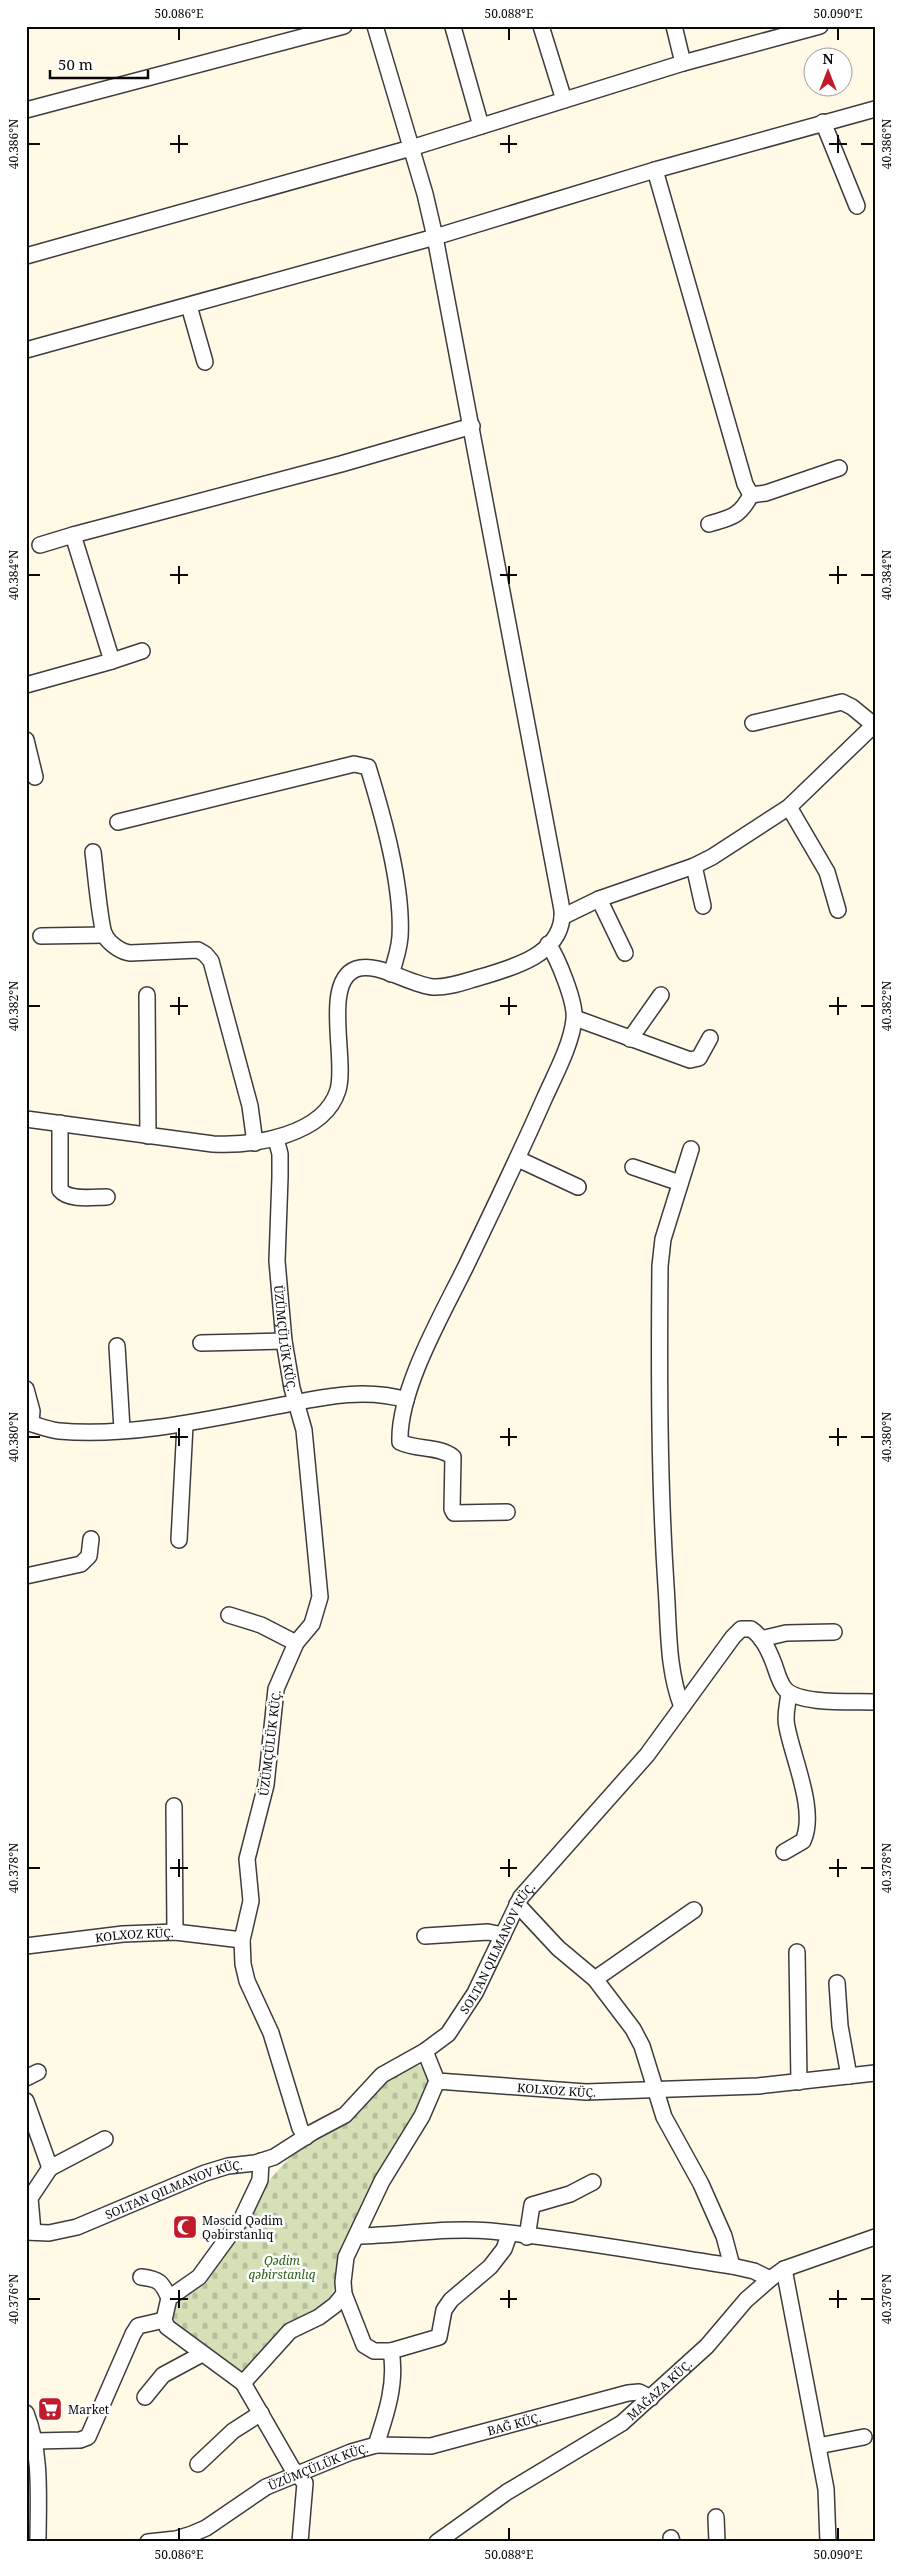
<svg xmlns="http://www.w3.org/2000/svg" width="901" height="2568" font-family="'Noto Serif',serif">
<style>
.cemetery{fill:url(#cemetery-stones)}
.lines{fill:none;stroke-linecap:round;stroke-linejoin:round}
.minor-casing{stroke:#3c3c3c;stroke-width:18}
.minor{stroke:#fff;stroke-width:15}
.ticks{fill:none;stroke:#090909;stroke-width:2}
.labels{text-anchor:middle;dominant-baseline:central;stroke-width:5;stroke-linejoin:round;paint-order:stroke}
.street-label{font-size:12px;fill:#090909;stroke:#fff}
.poi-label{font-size:12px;fill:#090909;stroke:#fff;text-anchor:start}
.park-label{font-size:12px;font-style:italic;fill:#2b6317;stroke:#fff}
.neatline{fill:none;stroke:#090909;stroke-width:2}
.ticks-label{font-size:12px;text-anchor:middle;fill:#090909}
</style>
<defs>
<pattern id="cemetery-stones" width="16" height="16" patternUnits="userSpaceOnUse" patternTransform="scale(1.25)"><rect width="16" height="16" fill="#d5e0b7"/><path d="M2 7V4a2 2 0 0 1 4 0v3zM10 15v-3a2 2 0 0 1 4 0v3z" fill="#b6bf9c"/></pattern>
</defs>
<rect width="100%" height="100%" fill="#fff9e6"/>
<path class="cemetery" d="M 411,2064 L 426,2068 L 431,2079 L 329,2300 L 246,2371 L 236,2370 L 171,2321 L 174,2301 L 198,2289 L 206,2283 L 271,2178 L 294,2153 L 316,2135 L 356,2114 L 385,2077 Z"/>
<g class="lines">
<defs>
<g id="minor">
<path d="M 541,26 L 564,100"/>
<path d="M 674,26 L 683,63"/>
<path d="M 453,27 L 481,126"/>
<path d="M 26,110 L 344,26"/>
<path d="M 823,122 L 857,206"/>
<path d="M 655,170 L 745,484 L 751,495 L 766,493 L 839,468"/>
<path d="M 26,256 L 411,148 L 683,63 L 820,26"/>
<path d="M 189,306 L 205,362"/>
<path d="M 26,350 L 435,237 L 655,170 L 875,109"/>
<path d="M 709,524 C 732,517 739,517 751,495"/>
<path d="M 40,545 L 73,535"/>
<path d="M 112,661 L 142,651"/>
<path d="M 26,685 L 112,661 L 73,535 L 341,464 L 472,426"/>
<path d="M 753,723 L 842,702 L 852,707 L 874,725"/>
<path d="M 26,740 L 35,777"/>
<path d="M 789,807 L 827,872 L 838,910"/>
<path d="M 118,822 L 354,764 L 368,767 C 383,816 403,886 400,937 C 399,950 395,962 391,974"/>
<path d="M 93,852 C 95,867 100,926 105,936 C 110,944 121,952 130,953 L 198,950 L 205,954 L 211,961 L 250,1106 L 255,1143"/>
<path d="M 694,866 L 703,906"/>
<path d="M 599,899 L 625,953"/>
<path d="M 562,917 L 599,899 L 694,866 L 712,857 L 789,807 L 875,724"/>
<path d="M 41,936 L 105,935"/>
<path d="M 147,995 L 148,1136"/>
<path d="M 575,1018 L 690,1060 L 699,1058 L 710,1038"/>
<path d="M 630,1039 L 661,995"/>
<path d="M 26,1119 L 213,1144 C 253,1146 324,1136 338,1090 C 347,1060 322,982 356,969 C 377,961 410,985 433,987 C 449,988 466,981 481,977 C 511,968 558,956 562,918 C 563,912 561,905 560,899 L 435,237 L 425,194 L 375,26"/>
<path d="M 60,1123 L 60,1190 C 69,1201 94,1197 107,1197"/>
<path id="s1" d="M 276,1139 L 280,1154 L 280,1177 L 277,1261 L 284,1341 L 292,1388 L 304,1430 L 320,1597 L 312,1624 L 296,1643 L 276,1689 L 266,1785 L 247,1859 L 251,1901 L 242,1940 L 243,1964 L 247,1981 L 271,2033 L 300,2128 L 306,2137"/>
<path d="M 518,1159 L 578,1187"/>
<path d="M 633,1167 L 680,1183"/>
<path d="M 201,1343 L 284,1341"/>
<path d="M 117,1346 L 122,1429"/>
<path d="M 26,1389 L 32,1411 L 31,1423"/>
<path d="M 26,1422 C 37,1425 48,1430 59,1431 C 127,1437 201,1421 267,1408 C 312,1400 360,1386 406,1400"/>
<path d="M 507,1512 L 454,1513 L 452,1509 L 453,1457 C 440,1446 416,1450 400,1442 C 398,1390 443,1313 466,1266 C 493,1210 520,1154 545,1097 C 555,1075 572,1043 574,1019 C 576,1003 558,958 548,944"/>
<path d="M 179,1540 L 185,1425"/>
<path d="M 26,1576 L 81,1564 L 89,1556 L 91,1539"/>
<path d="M 229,1615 L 261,1625 L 296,1643"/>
<path d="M 761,1639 L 786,1633 L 834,1632"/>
<path d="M 682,1707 C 667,1669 669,1627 666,1586 C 659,1480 659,1373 660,1266 L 663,1239 L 691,1149"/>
<path d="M 174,1806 L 175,1932"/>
<path d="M 784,1852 L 803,1841 C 817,1811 793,1759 787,1727 C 784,1716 788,1704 789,1693"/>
<path d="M 517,1904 L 558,1948 L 595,1979 L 633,2029 L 642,2046 L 664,2117 L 701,2184 L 724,2236 L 732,2266"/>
<path d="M 425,1936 L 488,1932 L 503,1935"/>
<path id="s2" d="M 26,1946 L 123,1934 L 175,1932 L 242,1940"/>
<path d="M 797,1952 L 799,2082"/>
<path d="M 595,1979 L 694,1910"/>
<path d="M 837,1983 L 840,2026 L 849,2076"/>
<path d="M 425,2051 L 437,2081"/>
<path d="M 26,2078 L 38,2072"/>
<path d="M 26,2101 L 50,2168 L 30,2198 L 33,2232"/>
<path d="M 261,2161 L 260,2180 L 242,2218 L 199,2277 L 169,2298 L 164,2320 L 167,2327 L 243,2383 L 292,2468 L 305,2483 L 300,2542"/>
<path d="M 50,2168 L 105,2139"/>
<path id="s3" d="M 26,2232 L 49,2233 L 77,2227 L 205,2173 L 228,2166 L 255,2163 L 274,2157 L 313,2132 L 345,2115 L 382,2075 L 425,2051 L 448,2034 L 475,1993 L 521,1897 L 647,1755 L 733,1637 L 741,1629 L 751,1629 C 763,1637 769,1651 774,1664 C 777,1672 779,1682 785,1689 C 799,1705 854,1701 875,1702"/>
<path d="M 358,2236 C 403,2235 447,2227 491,2231 C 572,2239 652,2254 732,2266 L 754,2271 L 770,2279"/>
<path d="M 527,2237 L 532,2205 L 570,2194 L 593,2182"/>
<path d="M 784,2269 L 826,2489 L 828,2542"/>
<path d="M 141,2277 C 159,2279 162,2282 169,2298"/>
<path d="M 391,2351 L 439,2337 L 444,2310 L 451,2300 L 490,2267 L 504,2249 L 509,2235"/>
<path d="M 243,2383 L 290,2331 L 319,2317 L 335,2305 L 344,2294"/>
<path d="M 145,2397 L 163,2375 L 202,2354"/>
<path d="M 26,2413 C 42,2454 38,2499 38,2542"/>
<path d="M 35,2441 L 80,2440 L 88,2437 L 133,2334 L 138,2326 L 164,2320"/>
<path id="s4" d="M 376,2445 L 431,2446 L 628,2393 L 639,2392 L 651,2398"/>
<path d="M 818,2446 L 864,2437"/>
<path d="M 198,2464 L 233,2431 L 261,2413"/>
<path d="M 716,2517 L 717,2542"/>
<path d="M 671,2538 L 672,2542"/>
<path id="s5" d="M 148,2542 L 176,2539 L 192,2534 L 206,2528 L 266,2487 L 351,2452 L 376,2445 C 386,2415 397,2383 391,2351 L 374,2351 L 364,2345 L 344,2294 L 343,2282 L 346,2257 L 382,2181 L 422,2116 L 437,2081 L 586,2092 L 758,2086 L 875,2073"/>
<path id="s6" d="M 437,2542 L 507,2492 L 622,2423 L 707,2346 L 746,2300 L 770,2279 L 784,2269 L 875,2237"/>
</g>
</defs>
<use href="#minor" class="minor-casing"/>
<use href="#minor" class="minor"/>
</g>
<path class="ticks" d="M 179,28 L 179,40M 509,28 L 509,40M 838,28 L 838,40M 179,135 L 179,153M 509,135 L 509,153M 838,135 L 838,153M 28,144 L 40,144M 170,144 L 188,144M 500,144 L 517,144M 829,144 L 847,144M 861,144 L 874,144M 179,566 L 179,584M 509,566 L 509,584M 838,566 L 838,584M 28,575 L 40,575M 170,575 L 188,575M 500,575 L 517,575M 829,575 L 847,575M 861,575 L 874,575M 179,997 L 179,1015M 509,997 L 509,1015M 838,997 L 838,1015M 28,1006 L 40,1006M 170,1006 L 188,1006M 500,1006 L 517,1006M 829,1006 L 847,1006M 861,1006 L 874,1006M 179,1428 L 179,1446M 509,1428 L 509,1446M 838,1428 L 838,1446M 28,1437 L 40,1437M 170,1437 L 188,1437M 500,1437 L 517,1437M 829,1437 L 847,1437M 861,1437 L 874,1437M 179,1859 L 179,1877M 509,1859 L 509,1877M 838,1859 L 838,1877M 28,1868 L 40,1868M 170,1868 L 188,1868M 500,1868 L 517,1868M 829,1868 L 847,1868M 861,1868 L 874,1868M 179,2290 L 179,2308M 509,2290 L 509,2308M 838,2290 L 838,2308M 28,2299 L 40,2299M 170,2299 L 188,2299M 500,2299 L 517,2299M 829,2299 L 847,2299M 861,2299 L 874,2299M 179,2528 L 179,2540M 509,2528 L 509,2540M 838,2528 L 838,2540"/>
<defs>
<symbol id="mosque-square" viewBox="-11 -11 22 22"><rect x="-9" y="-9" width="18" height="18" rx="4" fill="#c01a2b" stroke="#fff"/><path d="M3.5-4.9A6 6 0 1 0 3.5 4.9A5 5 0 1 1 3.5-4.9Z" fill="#fff"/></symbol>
<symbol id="supermarket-square" viewBox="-11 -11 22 22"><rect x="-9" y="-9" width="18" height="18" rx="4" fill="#c01a2b" stroke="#fff"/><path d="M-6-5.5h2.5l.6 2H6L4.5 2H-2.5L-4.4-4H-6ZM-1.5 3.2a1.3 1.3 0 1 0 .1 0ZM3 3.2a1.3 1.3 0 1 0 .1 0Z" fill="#fff"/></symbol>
</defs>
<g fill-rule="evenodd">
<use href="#mosque-square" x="171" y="2213" width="28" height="28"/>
<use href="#supermarket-square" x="36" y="2395" width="28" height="28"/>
</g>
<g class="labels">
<g class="street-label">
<text stroke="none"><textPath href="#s1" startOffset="200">ÜZÜMÇÜLÜK KÜÇ.</textPath></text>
<text transform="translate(270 1743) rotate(-83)">ÜZÜMÇÜLÜK KÜÇ.</text>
<text stroke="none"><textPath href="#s2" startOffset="109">KOLXOZ KÜÇ.</textPath></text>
<text stroke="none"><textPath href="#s3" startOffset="576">SOLTAN QILMANOV KÜÇ.</textPath></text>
<text stroke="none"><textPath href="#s5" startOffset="786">KOLXOZ KÜÇ.</textPath></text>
<text stroke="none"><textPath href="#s3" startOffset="156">SOLTAN QILMANOV KÜÇ.</textPath></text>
<text stroke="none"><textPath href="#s6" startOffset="270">MAĞAZA KÜÇ.</textPath></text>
<text stroke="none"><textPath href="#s4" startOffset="141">BAĞ KÜÇ.</textPath></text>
<text stroke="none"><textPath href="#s5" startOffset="189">ÜZÜMÇÜLÜK KÜÇ.</textPath></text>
</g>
<g class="poi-label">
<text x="202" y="2220">Məscid Qədim<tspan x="202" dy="14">Qəbirstanlıq</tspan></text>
<text x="68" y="2409">Market</text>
</g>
<g class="park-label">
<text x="282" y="2260">Qədim<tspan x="282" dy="14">qəbirstanlıq</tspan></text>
</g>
</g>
<rect width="901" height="2568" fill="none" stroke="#ffffff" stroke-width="55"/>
<g transform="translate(828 72)"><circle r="24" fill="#ffffff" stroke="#9d9d9d"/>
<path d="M0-4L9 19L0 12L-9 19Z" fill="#c01a2b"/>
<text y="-8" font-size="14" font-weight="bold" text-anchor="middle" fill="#090909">N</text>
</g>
<path d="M50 70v8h98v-8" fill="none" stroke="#090909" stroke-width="2.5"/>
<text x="58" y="70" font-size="15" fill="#090909" stroke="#ffffff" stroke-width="4" paint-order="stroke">50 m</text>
<rect x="28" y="28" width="846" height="2512" class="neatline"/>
<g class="ticks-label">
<text x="179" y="18">50.086°E</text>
<text x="509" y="18">50.088°E</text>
<text x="838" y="18">50.090°E</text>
<text transform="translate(14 144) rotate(-90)" y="4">40.386°N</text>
<text transform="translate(887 144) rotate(-90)" y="4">40.386°N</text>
<text transform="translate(14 575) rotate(-90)" y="4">40.384°N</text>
<text transform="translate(887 575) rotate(-90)" y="4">40.384°N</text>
<text transform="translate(14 1006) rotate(-90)" y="4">40.382°N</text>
<text transform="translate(887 1006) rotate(-90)" y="4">40.382°N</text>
<text transform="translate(14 1437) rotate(-90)" y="4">40.380°N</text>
<text transform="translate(887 1437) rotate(-90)" y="4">40.380°N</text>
<text transform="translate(14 1868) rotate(-90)" y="4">40.378°N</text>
<text transform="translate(887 1868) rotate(-90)" y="4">40.378°N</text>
<text transform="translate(14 2299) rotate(-90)" y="4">40.376°N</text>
<text transform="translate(887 2299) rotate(-90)" y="4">40.376°N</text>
<text x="179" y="2559">50.086°E</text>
<text x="509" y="2559">50.088°E</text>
<text x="838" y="2559">50.090°E</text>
</g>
</svg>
